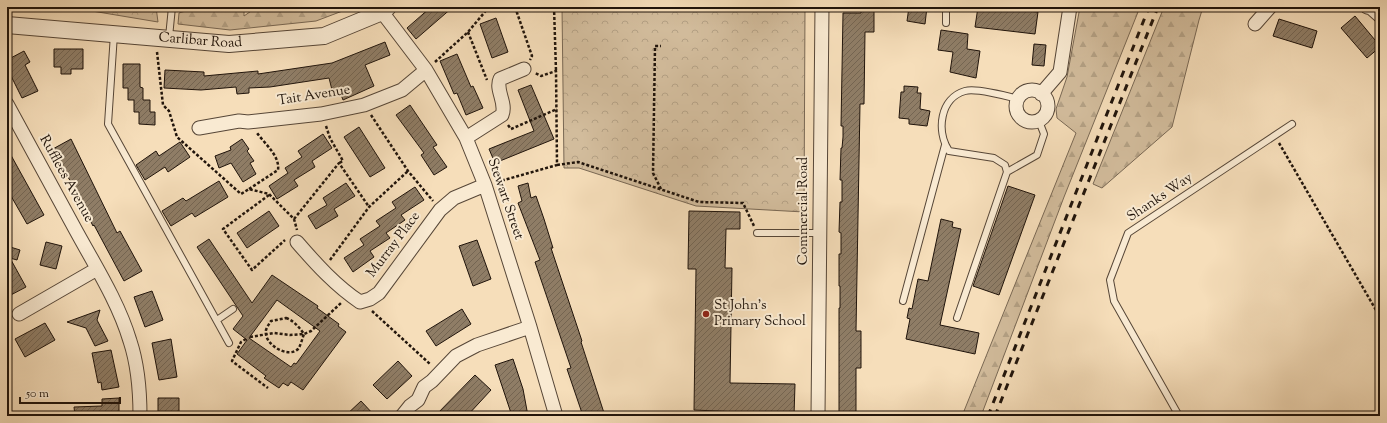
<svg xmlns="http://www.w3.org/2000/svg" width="1387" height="423" font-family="'Sorts Mill Goudy',serif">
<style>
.forest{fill:url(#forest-firs);stroke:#796854}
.park{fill:url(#park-crowns);stroke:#796854}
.building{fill:url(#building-hatch);stroke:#20140b;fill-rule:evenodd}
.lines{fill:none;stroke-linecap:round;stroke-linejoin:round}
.service-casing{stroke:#564637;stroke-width:8}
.minor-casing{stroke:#564637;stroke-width:15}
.tertiary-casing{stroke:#564637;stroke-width:18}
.path{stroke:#20140b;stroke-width:2.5;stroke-dasharray:3 2;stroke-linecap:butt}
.service{stroke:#f9ead2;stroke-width:6}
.minor{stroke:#f9ead2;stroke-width:13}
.tertiary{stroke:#f9ead2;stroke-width:16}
.rail{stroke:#20140b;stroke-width:3;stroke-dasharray:7 7;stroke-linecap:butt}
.poi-dot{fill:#8f2418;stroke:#f9ead2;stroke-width:1.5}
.labels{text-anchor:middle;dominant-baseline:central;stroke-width:4;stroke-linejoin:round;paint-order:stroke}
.street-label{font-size:14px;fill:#20140b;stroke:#f9ead2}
.poi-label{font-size:14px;fill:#20140b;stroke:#f9ead2;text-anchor:start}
</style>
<defs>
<pattern id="forest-firs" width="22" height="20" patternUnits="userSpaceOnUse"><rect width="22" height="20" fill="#d2bc9c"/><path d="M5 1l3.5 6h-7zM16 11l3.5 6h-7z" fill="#b4a185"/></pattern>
<pattern id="park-crowns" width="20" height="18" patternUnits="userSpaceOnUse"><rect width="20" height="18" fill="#d2bc9c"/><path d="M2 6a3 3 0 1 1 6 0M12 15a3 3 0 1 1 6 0" fill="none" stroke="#b4a185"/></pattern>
<pattern id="building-hatch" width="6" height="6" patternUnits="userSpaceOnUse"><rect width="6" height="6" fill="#8f7d66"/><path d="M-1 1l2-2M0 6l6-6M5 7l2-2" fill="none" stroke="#746552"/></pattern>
</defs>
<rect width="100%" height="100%" fill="#f6deba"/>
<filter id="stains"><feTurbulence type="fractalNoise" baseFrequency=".005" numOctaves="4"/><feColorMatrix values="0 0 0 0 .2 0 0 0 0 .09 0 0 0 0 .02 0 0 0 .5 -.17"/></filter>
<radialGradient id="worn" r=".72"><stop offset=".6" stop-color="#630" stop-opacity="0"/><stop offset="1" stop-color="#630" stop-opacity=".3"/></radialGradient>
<path class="forest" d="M 199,7 L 244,7 L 244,16 L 257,7 L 277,7 L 280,11 L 291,7 L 353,7 L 316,21 L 230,30 L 178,24 L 179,13 Z
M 1080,7 L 1140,7 L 1064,197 L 981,416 L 962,416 L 1076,133 L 1057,118 L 1056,109 L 1067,77 Z
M 1164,7 L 1203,7 L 1199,20 L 1172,127 L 1102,188 L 1093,184 Z"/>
<path class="park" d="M 65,7 L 156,7 L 158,22 L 74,8 Z
M 562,7 L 805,7 L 804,212 L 696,206 L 579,168 L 564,168 Z"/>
<path class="building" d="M 431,7 L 453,7 L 416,39 L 407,28 Z
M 861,7 L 874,7 L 874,32 L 865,32 L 864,104 L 860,104 L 856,331 L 861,331 L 861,368 L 856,368 L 856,416 L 839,416 L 839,308 L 840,308 L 840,286 L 839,286 L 839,254 L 841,254 L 841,233 L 839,232 L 840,202 L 842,202 L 842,180 L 840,180 L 841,148 L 842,148 L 843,137 L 843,126 L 841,126 L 843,13 L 861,13 Z
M 909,7 L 927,7 L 925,24 L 907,21 Z
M 978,7 L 1038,12 L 1035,34 L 975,27 Z
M 1355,16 L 1380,46 L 1380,47 L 1367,58 L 1341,28 Z
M 496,18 L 508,52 L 492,58 L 480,24 Z
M 1279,19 L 1317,31 L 1312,48 L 1273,36 Z
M 941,30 L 968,34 L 967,49 L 980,51 L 976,78 L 950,72 L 953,52 L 938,50 Z
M 385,42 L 390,55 L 365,65 L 374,86 L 343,100 L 340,92 L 333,94 L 329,78 L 270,87 L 249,88 L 249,93 L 237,94 L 236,87 L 201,90 L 164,88 L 165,70 L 204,72 L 204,76 L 258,71 L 258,74 L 332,63 Z
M 1034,44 L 1046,45 L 1044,66 L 1032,65 Z
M 54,49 L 83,49 L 83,69 L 71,69 L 71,74 L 61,74 L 61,67 L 54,67 Z
M 24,51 L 30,62 L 25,65 L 38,91 L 22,98 L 7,68 L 7,60 Z
M 457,54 L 471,87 L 473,86 L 483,108 L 466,115 L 457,93 L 454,94 L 440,61 Z
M 123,64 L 140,64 L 140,87 L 143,88 L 143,100 L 150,100 L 150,112 L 155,112 L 155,125 L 139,124 L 139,112 L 134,112 L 134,100 L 128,100 L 128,88 L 123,88 Z
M 531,85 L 554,139 L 495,163 L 489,149 L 534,131 L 518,90 Z
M 904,86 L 918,87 L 917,93 L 921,93 L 920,109 L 930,111 L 927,126 L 909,124 L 909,119 L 899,118 L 901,92 L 904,92 Z
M 410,105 L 437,145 L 433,147 L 447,167 L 434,175 L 421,155 L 424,153 L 396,115 Z
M 359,127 L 385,168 L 370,177 L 344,137 Z
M 323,134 L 332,148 L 312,161 L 315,167 L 294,180 L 298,186 L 277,199 L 269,186 L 288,173 L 285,168 L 302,157 L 298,151 Z
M 71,139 L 117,233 L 120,231 L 142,271 L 124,281 L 94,225 L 93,226 L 71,182 L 51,150 Z
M 242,139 L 249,149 L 247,151 L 254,161 L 250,163 L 256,174 L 243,182 L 231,163 L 219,168 L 215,156 L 231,150 L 230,147 Z
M 180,142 L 190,157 L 168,172 L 165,167 L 145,180 L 136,165 L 156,151 L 159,156 Z
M 7,148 L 44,215 L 27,224 L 7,189 Z
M 219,181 L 228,197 L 195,217 L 192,213 L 171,226 L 162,211 L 183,198 L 186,201 Z
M 346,183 L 355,196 L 334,209 L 338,216 L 316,229 L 308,216 L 327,205 L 323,198 Z
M 528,183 L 531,198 L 536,196 L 544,219 L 553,248 L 551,248 L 582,341 L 581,342 L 605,416 L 583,416 L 567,369 L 571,368 L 535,262 L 540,260 L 518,203 L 522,201 L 518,186 Z
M 1008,186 L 1035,195 L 999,295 L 973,286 Z
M 415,187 L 424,200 L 401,215 L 405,220 L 386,233 L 390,238 L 370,251 L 374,257 L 353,272 L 344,258 L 364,245 L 360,239 L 380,226 L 376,221 L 396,208 L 392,202 Z
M 269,211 L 279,226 L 247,248 L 237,233 Z
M 689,211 L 740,212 L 740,229 L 726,229 L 725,268 L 732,268 L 730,383 L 795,384 L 794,416 L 739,416 L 739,412 L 694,410 L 696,269 L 688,269 Z
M 941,219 L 953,222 L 952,227 L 961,229 L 940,325 L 979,333 L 975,354 L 906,339 L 910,319 L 907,318 L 909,308 L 912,309 L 918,279 L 928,281 Z
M 209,239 L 252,303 L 272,275 L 318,306 L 317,308 L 339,324 L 338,326 L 346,332 L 303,390 L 291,382 L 288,386 L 283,383 L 279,388 L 264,378 L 266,376 L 237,354 L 247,340 L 233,329 L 243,316 L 197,247 ZM 277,300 L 320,331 L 296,364 L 294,363 L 291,367 L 249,338 Z
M 477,240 L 491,279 L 473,286 L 459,246 Z
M 46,242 L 62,246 L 56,269 L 40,265 Z
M 7,246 L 20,250 L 17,260 L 10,258 L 26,287 L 7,297 Z
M 152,291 L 163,320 L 145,327 L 134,297 Z
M 462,309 L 471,324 L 436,346 L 426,331 Z
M 100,310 L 97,320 L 108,341 L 95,346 L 86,328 L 67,322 Z
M 45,323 L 55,340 L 25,357 L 15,339 Z
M 171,339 L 177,377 L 159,380 L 152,343 Z
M 111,350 L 119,387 L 102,390 L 101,382 L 98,383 L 92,353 Z
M 513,359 L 523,389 L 528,416 L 512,416 L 495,365 Z
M 398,361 L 412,376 L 387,399 L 373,385 Z
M 475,375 L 491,390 L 467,416 L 435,416 Z
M 119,398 L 119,416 L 75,416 L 74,407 L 102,406 L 102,399 Z
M 158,398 L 179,398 L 179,416 L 158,416 Z
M 361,401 L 375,416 L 345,416 Z"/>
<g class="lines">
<defs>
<path id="service" d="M 946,7 L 946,23
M 114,34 L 108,124 L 229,343
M 169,37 L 172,7
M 1007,172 L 1037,155 L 1044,134 L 1039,121
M 757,233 L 820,233
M 903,301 L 945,145
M 957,318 L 1007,172 L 1005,165 L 994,158 L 949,151 C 936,131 940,98 965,91 C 975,88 1007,96 1018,99
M 217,320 L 233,309
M 1179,416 L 1114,301 L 1110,280 L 1128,233 L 1292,124"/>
<path id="minor" d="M 1367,7 L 1371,8 L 1380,16
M 382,12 L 426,70 L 466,138 L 485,185 L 530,327 L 556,416
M 1255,24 L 1270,7
M1016 106a16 16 0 1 1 32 0a16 16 0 1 1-32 0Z
M 1041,94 L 1060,72 L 1070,7
M 7,104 C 29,145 52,186 74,227 C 94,264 118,301 130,341 C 138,365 140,391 140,416
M 199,128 L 239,121 L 248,122 L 321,114 L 364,105 L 402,90 L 426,70
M 466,138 L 502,115 C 507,103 495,90 500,79 L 524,69
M 297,242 C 316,264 336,286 360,302 L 370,299 L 379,293 L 440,210 L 454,198 L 485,185
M 19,314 L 97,269
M 402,416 L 410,406 L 418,400 L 424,387 L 432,381 L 456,356 L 477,345 L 530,327
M 818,416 L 822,7"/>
<g id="tertiary">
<path id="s1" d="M 7,25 L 229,44 L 324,36 L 382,12 L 388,7"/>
</g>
</defs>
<use href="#service" class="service-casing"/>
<use href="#minor" class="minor-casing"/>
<use href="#tertiary" class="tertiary-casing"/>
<path class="path" d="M 515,7 L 532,56 L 530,60
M 554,7 L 556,71
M 468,32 L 487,80
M 157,52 L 163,105 L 169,111 L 177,137 L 241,194 L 249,189 L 269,194 L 294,219 L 297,230
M 435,62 L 468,32 L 489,7
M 371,115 L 408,171 L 433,201
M 508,125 L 511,129 L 557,109
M 326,126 L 330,138 L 343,161 L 339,163
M 1279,143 L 1380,317
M 557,165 L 578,162 L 699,202 L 743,203 L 754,226
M 497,182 L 557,165 L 556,71 L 541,76 L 535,73
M 249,189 L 278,170 C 280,156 265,144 257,133
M 661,189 L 653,173 L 655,46 L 661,46
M 269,195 L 223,229 L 252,270 L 285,240
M 294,219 L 339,163 L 369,207
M 330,260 L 369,207 L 408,171
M 372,311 L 430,364
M 286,318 C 294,321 299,327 304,334 C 302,339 301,345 298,349 C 288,359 263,344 266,330 C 267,327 269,324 271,321 Z
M 250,337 L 274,333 L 290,335 L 304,334 L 311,331 L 341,303
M 246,339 L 241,342 L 232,361 L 268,388"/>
<use href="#service" class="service"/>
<use href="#minor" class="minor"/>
<use href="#tertiary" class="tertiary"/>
<path class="rail" d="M 988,416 L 1149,7
M 995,416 L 1158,7"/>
</g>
<circle class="poi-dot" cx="706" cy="314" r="4"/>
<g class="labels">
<g class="street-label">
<text stroke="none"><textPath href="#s1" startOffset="194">Carlibar Road</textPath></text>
<text transform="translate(314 96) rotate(-9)">Tait Avenue</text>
<text transform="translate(66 179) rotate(61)">Rufflees Avenue</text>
<text transform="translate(1160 198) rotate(-34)">Shanks Way</text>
<text transform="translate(505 199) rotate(71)">Stewart Street</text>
<text transform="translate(804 211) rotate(-90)">Commercial Road</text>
<text transform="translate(394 245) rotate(-53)">Murray Place</text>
</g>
<g class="poi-label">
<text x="714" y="306">St John's<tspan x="714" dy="16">Primary School</tspan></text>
</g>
</g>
<rect width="1387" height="423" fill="none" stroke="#f6deba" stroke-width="24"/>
<rect x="8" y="8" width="1371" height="407" fill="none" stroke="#20140b" stroke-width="2"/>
<rect x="12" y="12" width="1363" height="399" fill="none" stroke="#20140b"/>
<path d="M20 397v6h100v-6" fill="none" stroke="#20140b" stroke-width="2"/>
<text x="26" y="397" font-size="12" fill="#20140b" stroke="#f9ead2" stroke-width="3" paint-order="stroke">50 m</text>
<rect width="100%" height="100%" filter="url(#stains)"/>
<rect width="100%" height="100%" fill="url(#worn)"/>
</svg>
